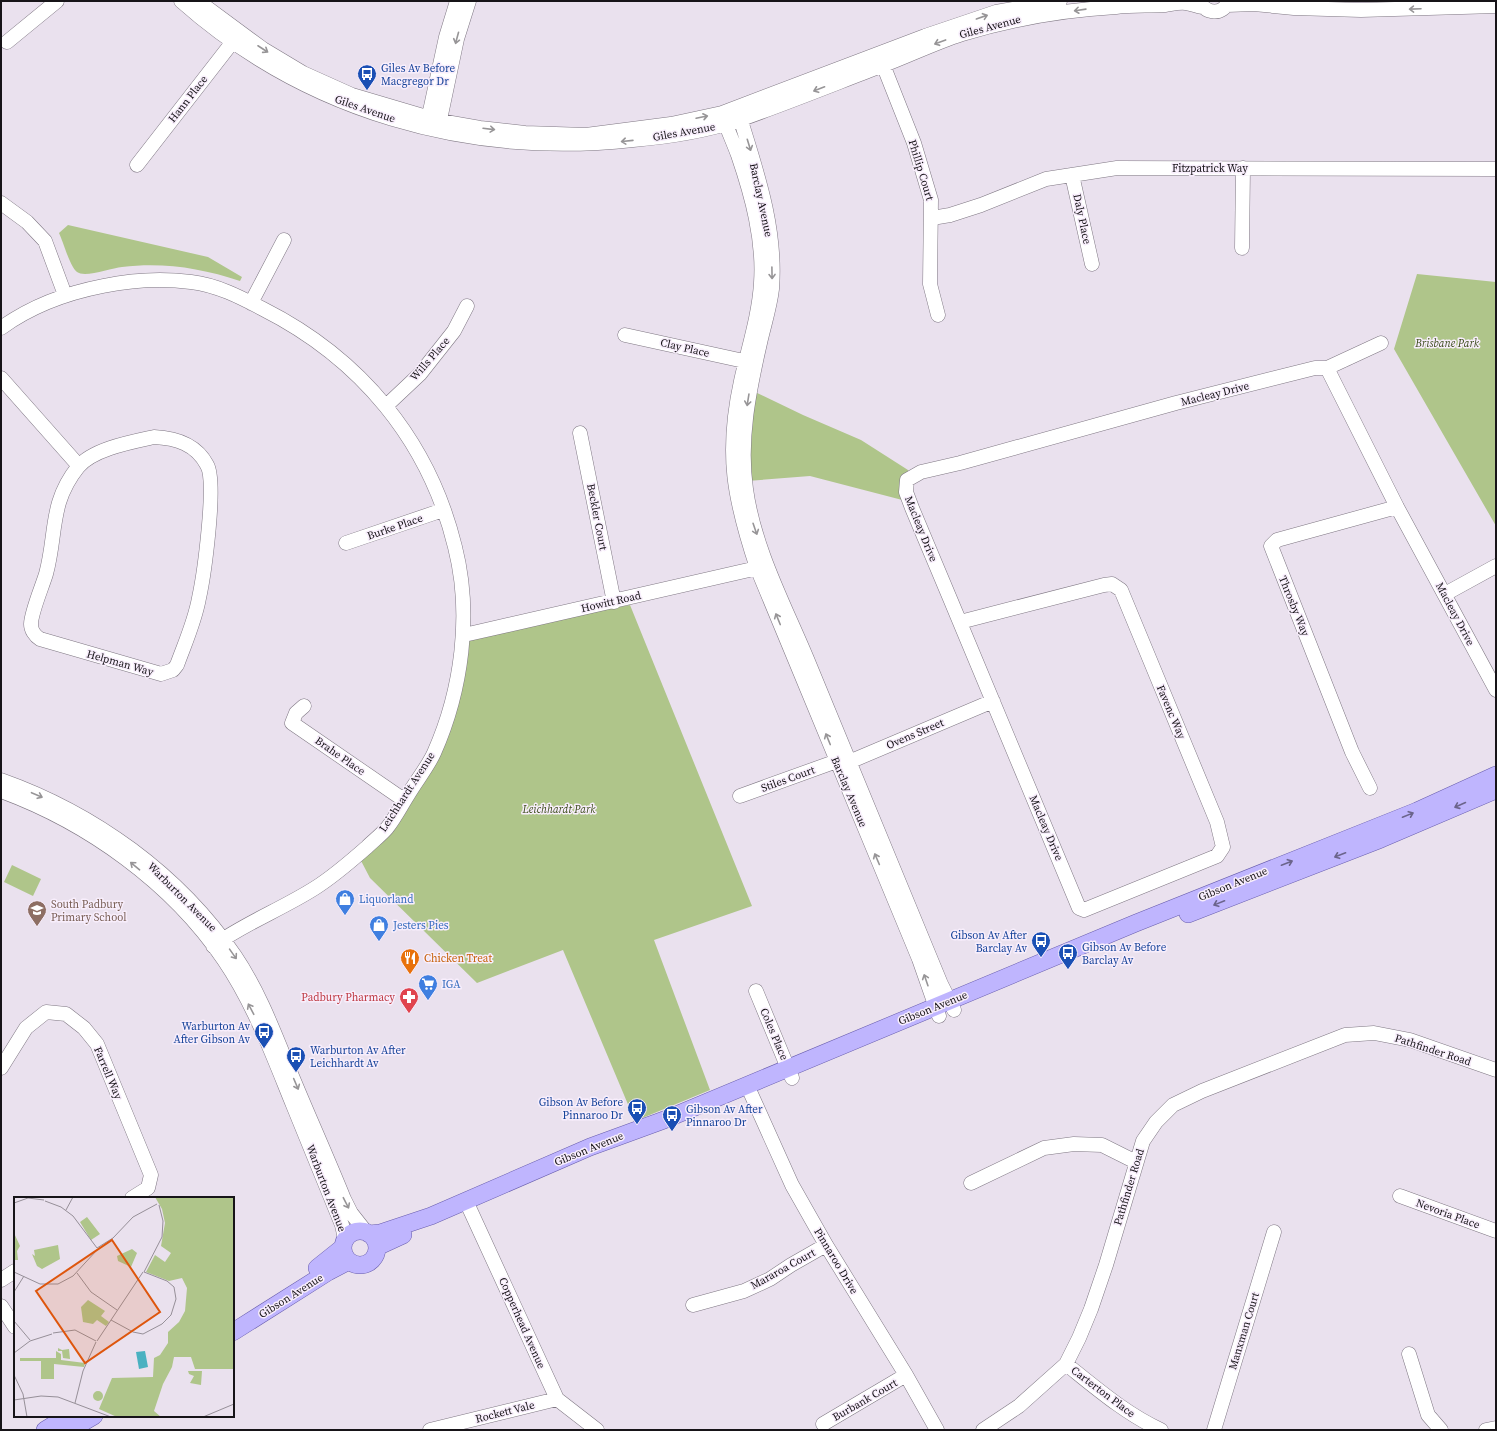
<svg xmlns="http://www.w3.org/2000/svg" width="1497" height="1431" font-family="'Source Serif 4',serif">
<style>
.green{fill:#afc58a}
.lines{fill:none;stroke-linecap:round;stroke-linejoin:round}
.minor-casing{stroke:#7f7783;stroke-width:15}
.major-casing{stroke:#685dad;stroke-width:18}
.minor{stroke:#fff;stroke-width:14}
.major{stroke:#bfb5fe;stroke-width:17}
.oneway{stroke:#979597}
.oneway2{stroke:#6b648b}
.labels{text-anchor:middle;dominant-baseline:central;stroke-width:3;stroke-linejoin:round;paint-order:stroke}
.street-label{font-size:11px;fill:#171418;stroke:#f8eefc}
.transit-label{font-size:11px;fill:#164399;stroke:#f8eefc;text-anchor:start}
.park-label{font-size:11px;font-style:italic;fill:#3a4b19;stroke:#f8eefc}
.shop-label{font-size:11px;fill:#366cbe;stroke:#f8eefc;text-anchor:start}
.education-label{font-size:11px;fill:#785e54;stroke:#f8eefc;text-anchor:start}
.food-label{font-size:11px;fill:#c56008;stroke:#f8eefc;text-anchor:start}
.health-label{font-size:11px;fill:#be3a42;stroke:#f8eefc;text-anchor:end}
.inset-road{fill:none;stroke:#968f98;stroke-width:1}
.view{fill:#de560d;fill-opacity:0.15;stroke:#de560d;stroke-width:2}
.inset-edge{fill:none;stroke:#171418;stroke-width:2}
</style>
<rect width="100%" height="100%" fill="#eae1ee"/>
<path class="green" d="M 68,225 L 208,257 L 242,277 L 240,281 C 201,268 163,262 122,267 C 111,268 85,278 77,272 C 70,267 63,241 59,233 Z
M 1417,274 L 1496,282 L 1496,526 L 1394,349 Z
M 755,392 L 803,415 L 861,440 L 908,470 L 910,502 L 810,476 L 747,481 Z
M 630,605 L 752,906 L 654,940 L 710,1090 L 635,1121 L 563,950 L 477,983 L 370,878 L 358,855 L 386,828 L 447,717 L 464,635 Z
M 12,865 L 41,879 L 33,896 L 4,882 Z"/>
<g class="lines">
<defs>
<path id="minor" d="M 181,1 C 306,112 468,158 633,140 C 668,137 706,131 739,120 C 787,103 834,84 881,66 C 908,56 934,43 962,34 C 1012,19 1063,10 1116,7 C 1132,5 1148,6 1165,5 C 1172,4 1179,2 1186,3 C 1192,4 1197,6 1202,7
M 198,1 L 263,49 L 303,73 L 352,95 L 440,121 L 480,128 L 525,133 L 586,135 L 671,124 L 722,113 L 925,36 L 996,12 L 1060,1
M 1199,1 C 1206,14 1222,16 1229,1
M 1227,5 L 1254,4 L 1294,8 L 1361,10 L 1496,6
M 7,42 L 57,1
M 880,57 L 914,143 L 931,200 L 930,284 L 938,315
M 737,108 C 755,167 777,226 772,289 C 770,307 764,325 760,343 C 749,391 739,440 746,489 C 754,548 784,604 807,659 C 851,767 897,875 941,984 L 954,1010
M 722,113 C 726,127 733,141 738,155 C 752,196 764,240 761,283 C 759,316 748,349 741,381 C 725,454 734,499 757,568 L 919,959 L 939,1016
M 427,125 L 446,37 L 457,1
M 438,129 L 457,39 L 469,1
M 137,165 L 238,35
M 1072,175 L 1092,264
M 1,203 L 27,222 L 45,241 L 65,295
M 932,218 L 950,215 L 981,205 L 1046,179 L 1117,168 L 1496,169
M 1242,248 L 1243,168
M 251,303 L 284,240
M 1,328 C 30,307 67,293 103,286 C 132,280 161,278 191,282 C 217,285 240,297 263,309 C 360,358 429,440 455,547 C 472,614 462,690 434,753 C 427,768 416,781 408,795 C 401,806 395,818 387,828 C 381,835 373,841 367,847 C 350,862 334,876 315,888 C 282,909 245,923 213,946
M 625,335 L 753,363
M 1327,368 L 1381,343
M 1,378 L 79,466
M 386,406 L 420,374 L 454,331 L 467,306
M 580,433 L 614,602
M 154,437 C 176,438 196,444 207,465 C 217,482 204,575 199,598 C 195,621 185,643 177,665 L 173,670 L 161,674 L 40,639 C 35,636 31,630 31,624 C 31,613 42,587 46,574 C 57,534 49,503 78,467 C 93,449 131,442 154,437 Z
M 346,543 L 443,510
M 1445,594 L 1496,566
M 960,622 L 1104,585 L 1112,584 L 1121,590 L 1217,822 L 1223,847 L 1217,856 L 1084,910 L 1079,908 C 1023,774 968,641 912,508 L 906,492 L 907,480 L 921,472 L 960,463 L 1176,403 L 1315,368 L 1327,368 L 1397,507 L 1496,690
M 464,635 L 766,566
M 304,706 L 296,713 L 292,723 L 404,800
M 1,780 C 94,813 179,874 235,956 C 256,987 271,1024 285,1059 C 304,1106 325,1152 344,1199 L 351,1213 L 366,1232
M 1370,788 L 1352,752 L 1271,546 L 1277,540 L 1397,507
M 1,791 C 88,823 172,883 224,960 C 254,1004 273,1056 293,1105 C 309,1145 326,1185 342,1225 L 345,1239
M 740,796 L 837,761 L 849,762 L 993,701
M 756,991 L 792,1078
M 1,1068 L 26,1028 L 46,1012 L 66,1014 L 84,1028 L 97,1044 L 151,1175 L 148,1188 L 132,1198
M 747,1085 L 792,1185 L 826,1245 L 906,1375 L 937,1430
M 971,1183 L 1044,1148 L 1074,1144 L 1102,1145 L 1136,1162
M 1400,1196 L 1496,1231
M 466,1201 L 557,1399 L 597,1430
M 1,1280 L 15,1271
M 693,1305 L 744,1291 L 770,1279 L 791,1265 L 826,1245
M 1,1306 L 15,1327
M 1409,1354 L 1428,1415 L 1441,1430
M 1066,1364 C 1096,1388 1126,1414 1161,1430
M 823,1424 L 906,1375
M 430,1430 L 557,1399
M 983,1430 L 1019,1406 L 1066,1364 L 1079,1338 L 1091,1309 L 1106,1265 L 1143,1141 L 1156,1122 L 1173,1105 L 1202,1091 L 1345,1035 L 1374,1033 L 1410,1040 L 1496,1070
M 1214,1430 L 1274,1232
M 1486,1430 L 1496,1428"/>
<path id="major" d="M 1188,914 L 1381,839 L 1496,790
M343 1248a17 17 0 1 1 34 0a17 17 0 1 1-34 0Z
M 369,1234 L 380,1233 L 431,1216 L 590,1147 L 664,1120 L 1136,923 L 1417,811 L 1496,775
M 377,1247 L 403,1235
M 317,1268 L 342,1248
M 233,1332 L 328,1272 L 349,1261
M 45,1430 L 68,1416
M 70,1430 L 94,1416"/>
</defs>
<use href="#minor" class="minor-casing"/>
<use href="#major" class="major-casing"/>
<use href="#minor" class="minor"/>
<use href="#major" class="major"/>
</g>
<defs><path id="oneway-shaft" d="M-6 0H5M1.5-3L5.5 0L1.5 3" fill="none" stroke-width="1.6" stroke-linecap="round" stroke-linejoin="round"/></defs>
<g class="oneway">
<use href="#oneway-shaft" transform="translate(1415 9) rotate(178)"/>
<use href="#oneway-shaft" transform="translate(1080 10) rotate(172)"/>
<use href="#oneway-shaft" transform="translate(982 17) rotate(-19)"/>
<use href="#oneway-shaft" transform="translate(457 38) rotate(105)"/>
<use href="#oneway-shaft" transform="translate(940 42) rotate(160)"/>
<use href="#oneway-shaft" transform="translate(263 49) rotate(33)"/>
<use href="#oneway-shaft" transform="translate(819 89) rotate(159)"/>
<use href="#oneway-shaft" transform="translate(702 117) rotate(-12)"/>
<use href="#oneway-shaft" transform="translate(489 129) rotate(7)"/>
<use href="#oneway-shaft" transform="translate(627 141) rotate(174)"/>
<use href="#oneway-shaft" transform="translate(749 145) rotate(73)"/>
<use href="#oneway-shaft" transform="translate(772 273) rotate(89)"/>
<use href="#oneway-shaft" transform="translate(748 400) rotate(99)"/>
<use href="#oneway-shaft" transform="translate(755 529) rotate(71)"/>
<use href="#oneway-shaft" transform="translate(778 619) rotate(-112)"/>
<use href="#oneway-shaft" transform="translate(828 739) rotate(-112)"/>
<use href="#oneway-shaft" transform="translate(37 795) rotate(23)"/>
<use href="#oneway-shaft" transform="translate(877 859) rotate(-113)"/>
<use href="#oneway-shaft" transform="translate(135 866) rotate(-140)"/>
<use href="#oneway-shaft" transform="translate(233 954) rotate(55)"/>
<use href="#oneway-shaft" transform="translate(926 980) rotate(-109)"/>
<use href="#oneway-shaft" transform="translate(251 1009) rotate(-118)"/>
<use href="#oneway-shaft" transform="translate(296 1084) rotate(67)"/>
<use href="#oneway-shaft" transform="translate(346 1203) rotate(63)"/>
</g>
<g class="oneway2">
<use href="#oneway-shaft" transform="translate(1460 805) rotate(156)"/>
<use href="#oneway-shaft" transform="translate(1408 815) rotate(-22)"/>
<use href="#oneway-shaft" transform="translate(1340 855) rotate(159)"/>
<use href="#oneway-shaft" transform="translate(1287 863) rotate(-21)"/>
<use href="#oneway-shaft" transform="translate(1219 903) rotate(158)"/>
</g>
<defs>
<symbol id="bus-pin" viewBox="-11 -11 22 30"><path d="M0 17L-7.5 6A9.5 9.5 0 1 1 7.5 6Z" fill="#1a4fb4" stroke="#f8eefc"/><path d="M-5-6H5V4H4V6H2V4H-2V6H-4V4H-5ZM-3.5-4V0h7V-4ZM-3.5 1.2v1.5H-2V1.2ZM2 1.2v1.5H3.5V1.2Z" fill="#fff"/></symbol>
<symbol id="shop-pin" viewBox="-11 -11 22 30"><path d="M0 17L-7.5 6A9.5 9.5 0 1 1 7.5 6Z" fill="#3f7fe0" stroke="#f8eefc"/><path d="M-5-2.5h2.3a2.7 3.5 0 0 1 5.4 0H5L5.5 6h-11ZM-1.5-2.5h3a1.5 2.3 0 0 0-3 0Z" fill="#fff"/></symbol>
<symbol id="school-pin" viewBox="-11 -11 22 30"><path d="M0 17L-7.5 6A9.5 9.5 0 1 1 7.5 6Z" fill="#8d6e63" stroke="#f8eefc"/><path d="M0-5L7-2L0 1L-7-2ZM-4 1L0 2.5L4 1V4Q0 6-4 4Z" fill="#fff"/></symbol>
<symbol id="restaurant-pin" viewBox="-11 -11 22 30"><path d="M0 17L-7.5 6A9.5 9.5 0 1 1 7.5 6Z" fill="#e8710a" stroke="#f8eefc"/><path d="M-5-6h1v4h1v-4h1v4h1v-4h1v5L-1.5 .5V6h-2V.5L-5-1ZM5-6V6H3V1.5H1.5Q1.5-4 5-6Z" fill="#fff"/></symbol>
<symbol id="supermarket-pin" viewBox="-11 -11 22 30"><path d="M0 17L-7.5 6A9.5 9.5 0 1 1 7.5 6Z" fill="#3f7fe0" stroke="#f8eefc"/><path d="M-6-5.5h2.5l.6 2H6L4.5 2H-2.5L-4.4-4H-6ZM-1.5 3.2a1.3 1.3 0 1 0 .1 0ZM3 3.2a1.3 1.3 0 1 0 .1 0Z" fill="#fff"/></symbol>
<symbol id="pharmacy-pin" viewBox="-11 -11 22 30"><path d="M0 17L-7.5 6A9.5 9.5 0 1 1 7.5 6Z" fill="#e0444e" stroke="#f8eefc"/><path d="M-2-6h4v4h4v4h-4v4h-4v-4h-4v-4h4Z" fill="#fff"/></symbol>
</defs>
<g fill-rule="evenodd">
<use href="#bus-pin" x="356" y="63" width="22" height="30"/>
<use href="#shop-pin" x="334" y="888" width="22" height="30"/>
<use href="#school-pin" x="26" y="899" width="22" height="30"/>
<use href="#shop-pin" x="368" y="914" width="22" height="30"/>
<use href="#bus-pin" x="1030" y="930" width="22" height="30"/>
<use href="#bus-pin" x="1057" y="942" width="22" height="30"/>
<use href="#restaurant-pin" x="399" y="947" width="22" height="30"/>
<use href="#supermarket-pin" x="417" y="973" width="22" height="30"/>
<use href="#pharmacy-pin" x="398" y="986" width="22" height="30"/>
<use href="#bus-pin" x="253" y="1021" width="22" height="30"/>
<use href="#bus-pin" x="285" y="1045" width="22" height="30"/>
<use href="#bus-pin" x="626" y="1097" width="22" height="30"/>
<use href="#bus-pin" x="661" y="1104" width="22" height="30"/>
</g>
<g class="labels">
<g class="street-label">
<text transform="translate(990 27) rotate(-15)">Giles Avenue</text>
<text transform="translate(188 99) rotate(-52)">Hann Place</text>
<text transform="translate(365 109) rotate(19)">Giles Avenue</text>
<text transform="translate(684 132) rotate(-10)">Giles Avenue</text>
<text x="1210" y="168">Fitzpatrick Way</text>
<text transform="translate(921 170) rotate(73)">Phillip Court</text>
<text transform="translate(761 200) rotate(78)">Barclay Avenue</text>
<text transform="translate(1082 219) rotate(78)">Daly Place</text>
<text transform="translate(685 348) rotate(13)">Clay Place</text>
<text transform="translate(430 359) rotate(-49)">Wills Place</text>
<text transform="translate(1215 394) rotate(-14)">Macleay Drive</text>
<text transform="translate(597 517) rotate(79)">Beckler Court</text>
<text transform="translate(395 527) rotate(-19)">Burke Place</text>
<text transform="translate(921 529) rotate(68)">Macleay Drive</text>
<text transform="translate(611 602) rotate(-13)">Howitt Road</text>
<text transform="translate(1294 606) rotate(68)">Throsby Way</text>
<text transform="translate(1455 614) rotate(62)">Macleay Drive</text>
<text transform="translate(120 663) rotate(16)">Helpman Way</text>
<text transform="translate(1171 712) rotate(67)">Favenc Way</text>
<text transform="translate(915 734) rotate(-23)">Ovens Street</text>
<text transform="translate(340 756) rotate(35)">Brahe Place</text>
<text transform="translate(788 779) rotate(-20)">Stiles Court</text>
<text transform="translate(407 792) rotate(-57)">Leichhardt Avenue</text>
<text transform="translate(849 792) rotate(67)">Barclay Avenue</text>
<text transform="translate(1046 828) rotate(67)">Macleay Drive</text>
<text transform="translate(1233 884) rotate(-22)">Gibson Avenue</text>
<text transform="translate(182 897) rotate(45)">Warburton Avenue</text>
<text transform="translate(933 1008) rotate(-22)">Gibson Avenue</text>
<text transform="translate(774 1034) rotate(67)">Coles Place</text>
<text transform="translate(1433 1050) rotate(18)">Pathfinder Road</text>
<text transform="translate(108 1073) rotate(67)">Farrell Way</text>
<text transform="translate(589 1149) rotate(-22)">Gibson Avenue</text>
<text transform="translate(1129 1187) rotate(-73)">Pathfinder Road</text>
<text transform="translate(326 1188) rotate(69)">Warburton Avenue</text>
<text transform="translate(1448 1214) rotate(20)">Nevoria Place</text>
<text transform="translate(836 1261) rotate(59)">Pinnaroo Drive</text>
<text transform="translate(783 1269) rotate(-29)">Mararoa Court</text>
<text transform="translate(291 1296) rotate(-32)">Gibson Avenue</text>
<text transform="translate(522 1323) rotate(66)">Copperhead Avenue</text>
<text transform="translate(1244 1331) rotate(-73)">Manxman Court</text>
<text transform="translate(1103 1392) rotate(37)">Carterton Place</text>
<text transform="translate(865 1400) rotate(-30)">Burbank Court</text>
<text transform="translate(505 1412) rotate(-14)">Rockett Vale</text>
</g>
<g class="transit-label">
<text x="381" y="68">Giles Av Before<tspan x="381" dy="13">Macgregor Dr</tspan></text>
<text x="1027" y="935" text-anchor="end">Gibson Av After<tspan x="1027" dy="13">Barclay Av</tspan></text>
<text x="1082" y="947">Gibson Av Before<tspan x="1082" dy="13">Barclay Av</tspan></text>
<text x="250" y="1026" text-anchor="end">Warburton Av<tspan x="250" dy="13">After Gibson Av</tspan></text>
<text x="310" y="1050">Warburton Av After<tspan x="310" dy="13">Leichhardt Av</tspan></text>
<text x="623" y="1102" text-anchor="end">Gibson Av Before<tspan x="623" dy="13">Pinnaroo Dr</tspan></text>
<text x="686" y="1109">Gibson Av After<tspan x="686" dy="13">Pinnaroo Dr</tspan></text>
</g>
<g class="park-label">
<text x="1447" y="343">Brisbane Park</text>
<text x="559" y="809">Leichhardt Park</text>
</g>
<g class="shop-label">
<text x="359" y="899">Liquorland</text>
<text x="393" y="925">Jesters Pies</text>
<text x="442" y="984">IGA</text>
</g>
<g class="education-label">
<text x="51" y="904">South Padbury<tspan x="51" dy="13">Primary School</tspan></text>
</g>
<g class="food-label">
<text x="424" y="958">Chicken Treat</text>
</g>
<g class="health-label">
<text x="395" y="997">Padbury Pharmacy</text>
</g>
</g>
<g transform="translate(14 1197)">
<rect width="220" height="220" fill="#eae1ee"/>
<path d="M 141,0 L 220,0 L 220,172 L 181,172 L 177,160 L 160,160 L 158,170 L 149,187 L 140,214 L 147,220 L 103,220 L 85,212 L 98,181 L 139,180 L 140,161 L 146,158 L 154,146 L 154,135 L 165,125 L 171,114 L 173,91 L 168,81 L 155,84 L 132,75 L 141,58 L 151,65 L 157,56 L 147,49 L 151,26 L 148,12 ZM 73,20 L 86,37 L 77,43 L 66,25 ZM 0,36 L 6,49 L 3,54 L 4,63 L 0,63 ZM 44,48 L 46,62 L 28,72 L 23,69 L 18,57 L 21,59 L 20,53 ZM 118,52 L 123,56 L 117,70 L 104,64 L 103,59 ZM 74,103 L 91,114 L 87,119 L 95,125 L 92,129 L 83,123 L 79,127 L 69,125 L 67,110 ZM 44,151 L 48,153 L 55,152 L 56,162 L 49,161 L 48,154 L 44,154 ZM 42,154 L 47,157 L 47,163 L 71,166 L 70,170 L 40,167 L 40,182 L 27,182 L 27,164 L 6,164 L 6,161 L 42,161 ZM 174,174 L 188,174 L 187,188 L 176,186 L 180,179 L 175,177 ZM79 199a5 5 0 1 1 10 0a5 5 0 1 1-10 0Z" fill="#afc58a"/>
<path d="M 131,154 L 134,170 L 125,172 L 122,155 Z" fill="#4ab1c1"/>
<path class="inset-road" d="M 31,4 L 47,10 L 59,19 L 83,51M 0,6 L 14,1 L 30,3M 52,13 L 59,0M 83,51 L 99,41 L 119,20 L 143,7M 0,75 L 26,87 L 44,87 L 59,79 L 83,53M 130,75 L 148,40 L 149,24 L 145,8M 63,76 L 77,95 L 103,113M 0,95 L 10,79M 97,123 L 119,135 L 129,137 L 148,127 L 157,118 L 162,102 L 160,90 L 153,84 L 130,75M 0,124 L 16,143M 39,136 L 61,133 L 82,144M 83,144 L 129,75M 0,156 L 16,144 L 38,137M 0,178 L 9,197 L 13,220M 0,203 L 27,199 L 44,200 L 97,220M 61,206 L 69,174 L 82,145M 189,220 L 220,207"/>
<path class="view" d="M 98,43 L 146,115 L 71,166 L 22,94 Z"/>
<rect width="220" height="220" class="inset-edge"/>
</g>
<rect width="1497" height="1431" fill="none" stroke="#171418" stroke-width="4"/>
</svg>
